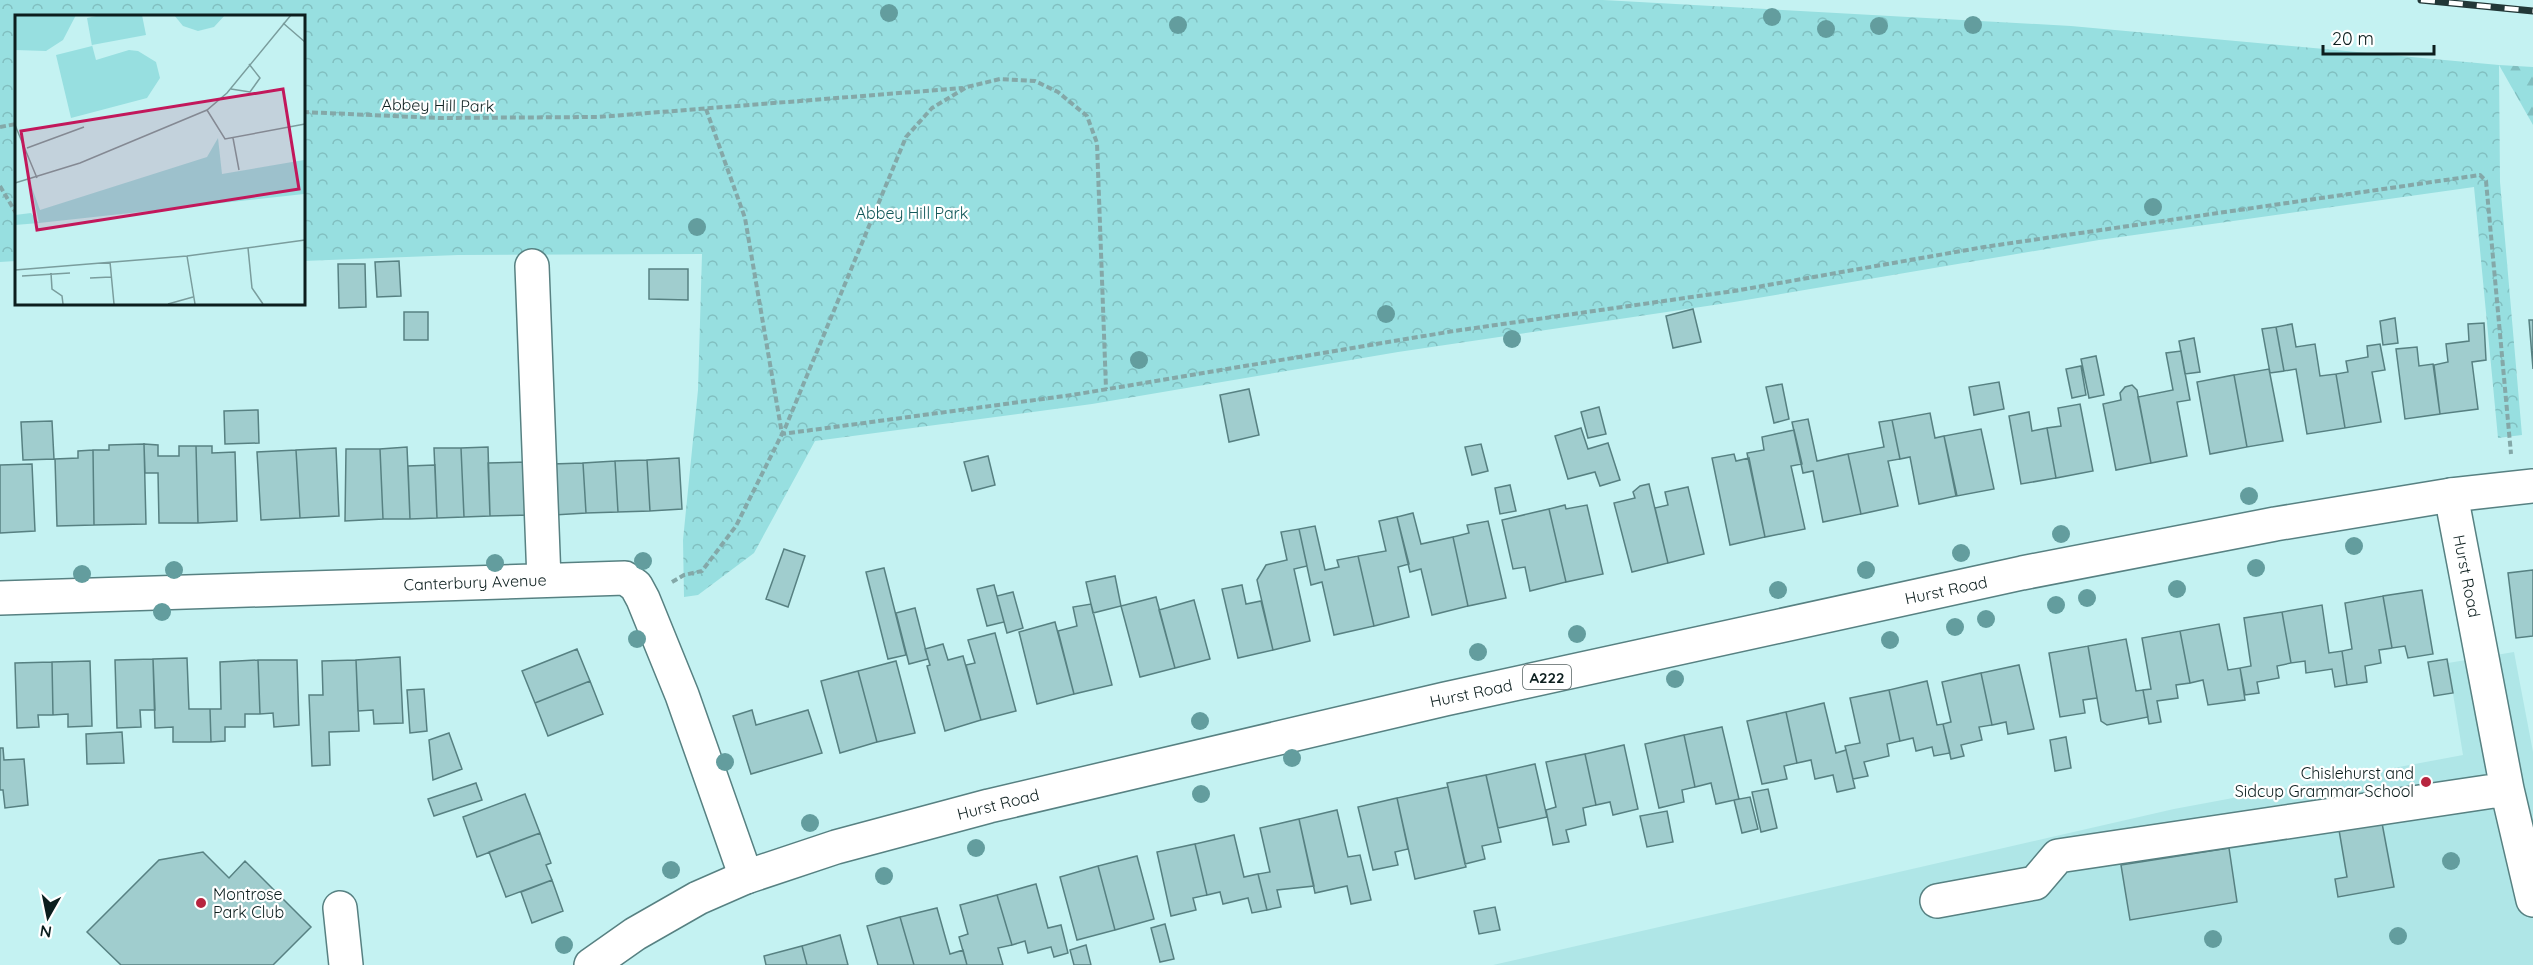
<svg xmlns="http://www.w3.org/2000/svg" width="2533" height="965" font-family="Quicksand,sans-serif">
<style>
.built{fill:#afe6e7}
.forest{fill:url(#forest-firs)}
.park{fill:url(#park-crowns)}
.building{fill:#a0cdce;stroke:#578182;stroke-width:1.5}
.lines{fill:none;stroke-linecap:round;stroke-linejoin:round}
.minor-casing{stroke:#578182;stroke-width:36}
.major-casing{stroke:#578182;stroke-width:36}
.path{stroke:#84a8a8;stroke-width:4;stroke-dasharray:6 3;stroke-linecap:butt}
.minor{stroke:#fff;stroke-width:33}
.major{stroke:#fff;stroke-width:33}
.rail-casing{stroke:#223737;stroke-width:7}
.rail{stroke:#fff;stroke-width:4.5;stroke-dasharray:14;stroke-linecap:butt}
.tree{fill:#639d9e}
.poi-dot{fill:#b7253f;stroke:#fff;stroke-width:2}
.labels{text-anchor:middle;dominant-baseline:central;stroke-width:4.5;stroke-linejoin:round;paint-order:stroke}
.shield{fill:#fff;stroke:#556262;stroke-width:1.5}
.shield-label{font-size:15px;font-weight:bold;fill:#0c1e1e}
.street-label{font-size:16px;fill:#0c1e1e;stroke:#fff}
.park-label{font-size:16px;fill:#135859;stroke:#fff}
.poi-label{font-size:16px;fill:#0c1e1e;stroke:#fff;text-anchor:end}
.inset-road{fill:none;stroke:#7a9d9d;stroke-width:1.5}
.view{fill:#c2185b;fill-opacity:0.15;stroke:#c2185b;stroke-width:3}
.inset-edge{fill:none;stroke:#0c1e1e;stroke-width:3}
</style>
<defs>
<pattern id="forest-firs" width="22" height="20" patternUnits="userSpaceOnUse" patternTransform="scale(1.5)"><rect width="22" height="20" fill="#97dfe0"/><path d="M5 1l3.5 6h-7zM16 11l3.5 6h-7z" fill="#81bfc0"/></pattern>
<pattern id="park-crowns" width="20" height="18" patternUnits="userSpaceOnUse" patternTransform="scale(1.5)"><rect width="20" height="18" fill="#97dfe0"/><path d="M2 6a3 3 0 1 1 6 0M12 15a3 3 0 1 1 6 0" fill="none" stroke="#81bfc0"/></pattern>
</defs>
<rect width="100%" height="100%" fill="#c4f2f2"/>
<path class="built" d="M 2514,652 L 2533,752 L 2533,965 L 1493,965 L 2174,809 L 2463,755 L 2448,663 Z"/>
<path class="forest" d="M 2499,65 L 2533,67 L 2533,125 Z"/>
<path class="park" d="M 0,0 L 1603,0 L 2071,26 L 2499,65 L 2500,182 L 2522,435 L 2498,438 L 2474,187 L 2099,240 L 1734,302 L 1398,352 L 1092,404 L 815,441 L 754,553 L 698,595 L 684,597 L 683,540 L 698,390 L 702,254 L 458,255 L 303,261 L 303,16 L 16,16 L 16,261 L 0,262 Z"/>
<path class="building" d="M 399,261 L 401,296 L 377,297 L 375,262 Z
M 338,264 L 365,264 L 366,307 L 339,308 Z
M 649,269 L 688,269 L 688,300 L 649,299 Z
M 1693,309 L 1701,342 L 1673,348 L 1666,316 Z
M 404,312 L 428,312 L 428,340 L 404,340 Z
M 2395,318 L 2398,343 L 2383,345 L 2380,321 Z
M 2529,320 L 2533,320 L 2533,369 Z
M 2484,323 L 2486,360 L 2472,362 L 2478,409 L 2440,414 L 2434,365 L 2448,362 L 2446,344 L 2469,341 L 2468,324 Z
M 2292,324 L 2296,347 L 2315,344 L 2320,376 L 2336,374 L 2345,428 L 2307,434 L 2296,369 L 2284,371 L 2276,327 Z
M 2276,327 L 2284,371 L 2270,373 L 2262,329 Z
M 2194,338 L 2200,372 L 2185,374 L 2179,341 Z
M 2380,344 L 2385,370 L 2372,372 L 2381,422 L 2345,428 L 2336,374 L 2348,372 L 2346,361 L 2368,357 L 2367,346 Z
M 2417,347 L 2419,366 L 2433,364 L 2440,414 L 2405,419 L 2396,349 Z
M 2181,351 L 2190,400 L 2177,402 L 2187,456 L 2151,463 L 2138,397 L 2173,390 L 2166,353 Z
M 2096,356 L 2104,395 L 2089,398 L 2081,359 Z
M 2081,366 L 2086,395 L 2072,398 L 2066,369 Z
M 2269,369 L 2283,441 L 2247,447 L 2234,375 Z
M 2234,375 L 2247,447 L 2210,454 L 2197,382 Z
M 1999,382 L 2004,409 L 1974,415 L 1969,387 Z
M 1782,384 L 1789,419 L 1774,423 L 1766,387 Z
M 2132,385 L 2137,390 L 2151,463 L 2116,470 L 2103,404 L 2121,400 L 2120,393 L 2125,387 Z
M 1249,389 L 1259,435 L 1229,442 L 1220,395 Z
M 2080,404 L 2093,471 L 2056,478 L 2047,428 L 2061,426 L 2058,408 Z
M 1599,407 L 1606,434 L 1588,438 L 1581,412 Z
M 258,410 L 259,443 L 225,444 L 224,411 Z
M 2029,412 L 2032,431 L 2047,428 L 2056,478 L 2021,484 L 2009,416 Z
M 1930,413 L 1935,438 L 1944,436 L 1956,496 L 1919,504 L 1910,457 L 1900,459 L 1892,420 Z
M 1808,419 L 1817,461 L 1848,454 L 1861,514 L 1823,522 L 1813,471 L 1803,473 L 1792,422 Z
M 1892,420 L 1900,459 L 1888,461 L 1898,506 L 1861,514 L 1848,454 L 1884,447 L 1879,422 Z
M 52,421 L 54,459 L 23,460 L 21,422 Z
M 1581,428 L 1588,449 L 1608,443 L 1620,480 L 1600,486 L 1595,472 L 1568,479 L 1555,436 Z
M 1981,429 L 1994,489 L 1957,496 L 1944,436 Z
M 1794,430 L 1802,464 L 1791,466 L 1805,529 L 1765,537 L 1747,453 L 1764,450 L 1762,437 Z
M 144,444 L 158,445 L 158,456 L 179,456 L 179,446 L 196,446 L 198,523 L 159,523 L 158,473 L 145,473 Z
M 144,444 L 146,524 L 94,525 L 93,450 L 109,450 L 109,445 Z
M 1481,444 L 1488,471 L 1472,475 L 1465,447 Z
M 196,446 L 212,446 L 212,453 L 235,452 L 237,521 L 198,523 Z
M 407,447 L 410,519 L 383,519 L 380,449 Z
M 488,447 L 490,516 L 464,517 L 461,448 Z
M 336,448 L 339,516 L 300,518 L 296,450 Z
M 434,448 L 461,448 L 464,517 L 437,518 Z
M 346,449 L 380,449 L 383,519 L 345,521 Z
M 93,450 L 94,525 L 57,526 L 55,459 L 78,458 L 78,451 Z
M 296,450 L 300,518 L 261,520 L 257,452 Z
M 1734,454 L 1736,461 L 1749,458 L 1765,537 L 1730,545 L 1712,458 Z
M 988,456 L 995,485 L 972,491 L 964,462 Z
M 679,458 L 682,509 L 650,511 L 647,460 Z
M 647,460 L 650,511 L 618,512 L 615,461 Z
M 615,461 L 618,512 L 586,513 L 583,463 Z
M 530,462 L 533,515 L 490,516 L 488,463 Z
M 583,463 L 586,513 L 554,515 L 552,464 Z
M 32,464 L 35,531 L 0,533 L 0,465 Z
M 435,465 L 437,518 L 410,519 L 408,466 Z
M 1649,484 L 1668,563 L 1632,572 L 1614,503 L 1635,498 L 1633,492 L 1640,486 Z
M 1510,485 L 1516,511 L 1500,514 L 1495,488 Z
M 1688,487 L 1704,554 L 1668,563 L 1655,508 L 1668,505 L 1665,492 Z
M 1565,505 L 1566,509 L 1587,505 L 1603,574 L 1566,582 L 1549,509 Z
M 1549,509 L 1566,582 L 1530,591 L 1525,567 L 1513,569 L 1502,520 Z
M 1413,513 L 1421,544 L 1453,537 L 1468,606 L 1432,615 L 1421,569 L 1410,572 L 1397,517 Z
M 1397,517 L 1409,564 L 1398,567 L 1409,617 L 1374,626 L 1358,556 L 1386,551 L 1379,521 Z
M 1488,521 L 1506,598 L 1468,606 L 1453,537 L 1469,533 L 1467,525 Z
M 1315,526 L 1325,570 L 1339,567 L 1337,560 L 1358,556 L 1374,626 L 1334,635 L 1322,582 L 1311,585 L 1299,529 Z
M 1299,529 L 1307,566 L 1294,569 L 1310,641 L 1273,650 L 1257,580 L 1266,565 L 1287,560 L 1281,532 Z
M 784,549 L 805,556 L 788,607 L 766,599 Z
M 884,568 L 906,655 L 888,659 L 866,572 Z
M 2533,570 L 2533,636 L 2516,638 L 2508,573 Z
M 1115,576 L 1121,606 L 1093,613 L 1086,582 Z
M 994,585 L 1004,622 L 987,626 L 977,589 Z
M 1242,585 L 1246,604 L 1261,601 L 1273,650 L 1238,658 L 1222,589 Z
M 2422,590 L 2433,654 L 2408,658 L 2405,646 L 2392,648 L 2383,596 Z
M 1013,592 L 1023,628 L 1007,633 L 997,596 Z
M 2383,596 L 2392,648 L 2379,650 L 2381,663 L 2365,666 L 2367,682 L 2347,685 L 2342,651 L 2352,649 L 2345,603 Z
M 1156,597 L 1175,668 L 1140,677 L 1121,606 Z
M 1194,600 L 1210,659 L 1175,668 L 1159,610 Z
M 1091,604 L 1112,685 L 1074,694 L 1058,631 L 1077,626 L 1073,607 Z
M 2322,605 L 2329,653 L 2342,651 L 2347,685 L 2335,687 L 2332,669 L 2306,673 L 2305,661 L 2291,663 L 2282,612 Z
M 915,608 L 928,659 L 909,664 L 896,613 Z
M 2282,612 L 2291,663 L 2277,666 L 2279,678 L 2257,682 L 2259,693 L 2245,695 L 2240,668 L 2251,666 L 2244,618 Z
M 1055,622 L 1074,694 L 1037,704 L 1019,632 Z
M 2219,624 L 2228,670 L 2240,668 L 2245,700 L 2208,705 L 2203,680 L 2190,683 L 2180,631 Z
M 2180,631 L 2190,683 L 2176,685 L 2178,698 L 2157,701 L 2161,722 L 2149,724 L 2143,690 L 2151,689 L 2142,638 Z
M 995,633 L 1016,711 L 981,720 L 966,665 L 975,663 L 968,640 Z
M 2126,639 L 2136,691 L 2143,690 L 2148,717 L 2107,725 L 2101,721 L 2088,646 Z
M 943,644 L 948,660 L 963,656 L 981,720 L 945,731 L 927,666 L 930,665 L 925,649 Z
M 2088,646 L 2097,698 L 2083,700 L 2085,713 L 2060,717 L 2049,653 Z
M 577,649 L 590,681 L 535,703 L 522,671 Z
M 400,657 L 403,723 L 374,724 L 373,710 L 358,711 L 356,660 Z
M 187,658 L 189,709 L 210,709 L 211,742 L 173,742 L 173,727 L 155,728 L 153,659 Z
M 153,659 L 155,710 L 140,710 L 141,727 L 117,728 L 115,660 Z
M 2447,659 L 2453,693 L 2434,696 L 2428,662 Z
M 258,660 L 260,714 L 245,714 L 245,727 L 225,727 L 225,741 L 211,742 L 210,709 L 221,709 L 220,662 Z
M 258,660 L 297,660 L 299,725 L 274,727 L 273,713 L 260,714 Z
M 356,660 L 359,731 L 329,732 L 330,765 L 312,766 L 309,695 L 323,695 L 322,661 Z
M 90,661 L 92,726 L 68,727 L 68,714 L 53,715 L 52,662 Z
M 896,661 L 915,733 L 877,742 L 858,671 Z
M 52,662 L 53,715 L 38,715 L 39,727 L 17,728 L 15,663 Z
M 2019,665 L 2034,729 L 2008,734 L 2006,722 L 1992,725 L 1981,673 Z
M 858,671 L 877,742 L 840,753 L 821,681 Z
M 1981,673 L 1992,725 L 1979,727 L 1982,740 L 1961,745 L 1964,756 L 1951,759 L 1943,724 L 1951,722 L 1942,682 Z
M 590,681 L 603,714 L 548,736 L 535,703 Z
M 1927,681 L 1937,725 L 1943,724 L 1950,753 L 1934,756 L 1932,747 L 1916,751 L 1913,738 L 1900,741 L 1889,690 Z
M 424,689 L 427,731 L 410,733 L 407,690 Z
M 1889,690 L 1900,741 L 1887,744 L 1889,756 L 1864,762 L 1868,776 L 1853,779 L 1845,746 L 1860,743 L 1850,698 Z
M 1824,703 L 1836,753 L 1846,750 L 1855,788 L 1837,792 L 1833,775 L 1815,779 L 1811,760 L 1797,763 L 1786,712 Z
M 752,710 L 756,725 L 808,710 L 822,753 L 751,774 L 733,716 Z
M 1786,712 L 1797,763 L 1784,766 L 1787,779 L 1762,784 L 1747,721 Z
M 1722,727 L 1739,799 L 1716,804 L 1711,783 L 1695,787 L 1684,735 Z
M 122,732 L 124,763 L 87,764 L 86,734 Z
M 449,733 L 462,769 L 433,780 L 429,740 Z
M 1684,735 L 1695,787 L 1682,790 L 1684,802 L 1659,808 L 1645,744 Z
M 2066,737 L 2071,768 L 2055,771 L 2050,740 Z
M 1624,745 L 1638,809 L 1613,815 L 1610,802 L 1596,805 L 1585,754 Z
M 0,748 L 3,748 L 4,760 L 24,759 L 28,805 L 5,808 L 3,790 L 0,790 Z
M 1585,754 L 1596,805 L 1583,808 L 1586,825 L 1566,830 L 1569,842 L 1553,845 L 1546,810 L 1556,807 L 1546,762 Z
M 1535,764 L 1547,817 L 1498,828 L 1486,775 Z
M 1486,775 L 1501,842 L 1482,846 L 1485,859 L 1465,864 L 1447,783 Z
M 476,783 L 482,800 L 434,816 L 428,799 Z
M 1448,787 L 1466,867 L 1415,879 L 1397,798 Z
M 1768,789 L 1777,828 L 1761,832 L 1752,792 Z
M 525,794 L 540,833 L 477,857 L 463,817 Z
M 1750,797 L 1758,829 L 1742,833 L 1734,800 Z
M 1397,798 L 1408,849 L 1395,852 L 1398,865 L 1373,870 L 1358,807 Z
M 1337,810 L 1348,857 L 1360,855 L 1371,900 L 1351,904 L 1347,886 L 1315,893 L 1299,819 Z
M 1667,811 L 1673,842 L 1647,847 L 1640,816 Z
M 1299,819 L 1314,886 L 1277,890 L 1281,907 L 1267,910 L 1258,874 L 1270,872 L 1260,828 Z
M 2382,823 L 2394,887 L 2338,897 L 2335,879 L 2347,877 L 2339,830 Z
M 540,833 L 551,863 L 546,865 L 552,880 L 506,897 L 489,852 Z
M 1234,835 L 1244,877 L 1258,874 L 1267,910 L 1252,913 L 1248,898 L 1223,904 L 1220,892 L 1207,895 L 1195,844 Z
M 1195,844 L 1207,895 L 1193,898 L 1196,910 L 1171,916 L 1157,852 Z
M 2229,848 L 2237,902 L 2130,920 L 2121,865 Z
M 203,852 L 229,878 L 245,861 L 311,927 L 273,965 L 121,965 L 87,932 L 159,860 Z
M 1137,856 L 1154,919 L 1115,930 L 1098,866 Z
M 1098,866 L 1115,930 L 1077,940 L 1060,877 Z
M 552,880 L 563,911 L 532,923 L 521,892 Z
M 1036,884 L 1048,928 L 1061,925 L 1068,953 L 1054,957 L 1051,947 L 1028,953 L 1025,941 L 1012,945 L 997,895 Z
M 997,895 L 1012,945 L 998,948 L 1003,965 L 967,965 L 959,937 L 968,934 L 960,905 Z
M 1495,907 L 1500,930 L 1479,934 L 1474,911 Z
M 937,908 L 950,954 L 963,950 L 967,965 L 914,965 L 900,917 Z
M 900,917 L 914,965 L 878,965 L 867,926 Z
M 1165,924 L 1174,959 L 1160,962 L 1151,928 Z
M 840,935 L 848,965 L 807,965 L 802,946 Z
M 1086,945 L 1091,965 L 1074,965 L 1070,950 Z
M 802,946 L 807,965 L 766,965 L 764,956 Z"/>
<g class="lines">
<defs>
<path id="minor" d="M 532,266 L 544,580
M 2451,495 L 2507,789 L 2533,900
M 0,598 L 625,578 L 636,586 L 643,599 L 682,695 L 746,877
M 1937,901 L 2035,883 L 2058,856 L 2507,789
M 340,908 L 346,965"/>
<path id="major" d="M 591,965 L 635,934 L 698,898 L 746,877 L 836,847 L 989,806 L 1445,699 L 2022,573 L 2275,524 L 2451,495 L 2533,486"/>
</defs>
<use href="#minor" class="minor-casing"/>
<use href="#major" class="major-casing"/>
<path class="path" d="M 706,109 L 745,218 L 782,434 L 1072,395 L 1454,331 L 1734,291 L 1984,247 L 2480,175 L 2486,181 L 2511,454
M 303,112 L 438,118 L 598,117 L 963,88
M 0,127 L 16,124
M 0,186 L 16,213
M 672,582 L 684,575 L 702,571 L 736,526 L 786,426 L 906,137 L 932,108 L 967,87 L 1000,79 L 1035,81 L 1058,92 L 1087,116 L 1097,143 L 1106,389"/>
<use href="#minor" class="minor"/>
<use href="#major" class="major"/>
<defs>
<path id="rail" d="M 2421,0 L 2533,11"/>
</defs>
<use href="#rail" class="rail-casing"/>
<use href="#rail" class="rail"/>
</g>
<g class="tree">
<circle cx="889" cy="13" r="9"/>
<circle cx="1772" cy="17" r="9"/>
<circle cx="1178" cy="25" r="9"/>
<circle cx="1973" cy="25" r="9"/>
<circle cx="1879" cy="26" r="9"/>
<circle cx="1826" cy="29" r="9"/>
<circle cx="2153" cy="207" r="9"/>
<circle cx="697" cy="227" r="9"/>
<circle cx="1386" cy="314" r="9"/>
<circle cx="1512" cy="339" r="9"/>
<circle cx="1139" cy="360" r="9"/>
<circle cx="2249" cy="496" r="9"/>
<circle cx="2061" cy="534" r="9"/>
<circle cx="2354" cy="546" r="9"/>
<circle cx="1961" cy="553" r="9"/>
<circle cx="643" cy="561" r="9"/>
<circle cx="495" cy="563" r="9"/>
<circle cx="2256" cy="568" r="9"/>
<circle cx="174" cy="570" r="9"/>
<circle cx="1866" cy="570" r="9"/>
<circle cx="82" cy="574" r="9"/>
<circle cx="2177" cy="589" r="9"/>
<circle cx="1778" cy="590" r="9"/>
<circle cx="2087" cy="598" r="9"/>
<circle cx="2056" cy="605" r="9"/>
<circle cx="162" cy="612" r="9"/>
<circle cx="1986" cy="619" r="9"/>
<circle cx="1955" cy="627" r="9"/>
<circle cx="1577" cy="634" r="9"/>
<circle cx="637" cy="639" r="9"/>
<circle cx="1890" cy="640" r="9"/>
<circle cx="1478" cy="652" r="9"/>
<circle cx="1675" cy="679" r="9"/>
<circle cx="1200" cy="721" r="9"/>
<circle cx="1292" cy="758" r="9"/>
<circle cx="725" cy="762" r="9"/>
<circle cx="1201" cy="794" r="9"/>
<circle cx="810" cy="823" r="9"/>
<circle cx="976" cy="848" r="9"/>
<circle cx="2451" cy="861" r="9"/>
<circle cx="671" cy="870" r="9"/>
<circle cx="884" cy="876" r="9"/>
<circle cx="2398" cy="936" r="9"/>
<circle cx="2213" cy="939" r="9"/>
<circle cx="564" cy="945" r="9"/>
</g>
<g class="poi-dot">
<circle cx="2426" cy="782" r="6"/>
<circle cx="201" cy="903" r="6"/>
</g>
<g class="labels">
<rect class="shield" x="1523" y="665" width="48" height="24" rx="4.5"/>
<g class="shield-label">
<text x="1547" y="677">A222</text>
</g>
<g class="street-label">
<text transform="translate(438 105) rotate(1)">Abbey Hill Park</text>
<text transform="translate(2467 576) rotate(79)">Hurst Road</text>
<text transform="translate(475 582) rotate(-2)">Canterbury Avenue</text>
<text transform="translate(1946 590) rotate(-12)">Hurst Road</text>
<text transform="translate(1471 693) rotate(-12)">Hurst Road</text>
<text transform="translate(998 804) rotate(-14)">Hurst Road</text>
</g>
<g class="park-label">
<text x="912" y="213">Abbey Hill Park</text>
</g>
<g class="poi-label">
<text x="2414" y="773">Chislehurst and<tspan x="2414" dy="18">Sidcup Grammar School</tspan></text>
<text x="213" y="894" text-anchor="start">Montrose<tspan x="213" dy="18">Park Club</tspan></text>
</g>
</g>
<g transform="translate(15 15)">
<rect width="290" height="290" fill="#c4f2f2"/>
<path d="M 86,0 L 127,0 L 131,20 L 77,30 L 81,45 L 114,35 L 123,36 L 141,47 L 145,63 L 132,83 L 56,103 L 41,40 L 77,31 L 72,3 ZM 159,0 L 210,0 L 199,12 L 183,16 L 168,11 Z" fill="#97dfe0"/>
<path d="M 16,198 L 24,208 L 0,210 L 0,200 Z" fill="#97dfe0"/>
<path d="M 0,0 L 61,0 L 48,25 L 31,36 L 0,35 ZM 203,123 L 207,159 L 289,145 L 289,179 L 24,208 L 16,170 L 25,195 L 192,142 Z" fill="#97dfe0"/>
<path class="inset-road" d="M 268,8 L 290,27M 216,74 L 235,77 L 245,63 L 234,49M 192,95 L 210,124 L 290,109M 0,110 L 22,163M 218,123 L 224,155M 12,133 L 69,112M 0,168 L 65,148 L 192,95 L 212,78 L 276,0M 233,233 L 237,273 L 248,289M 172,241 L 180,289M 95,247 L 99,289M 0,255 L 172,241 L 290,225M 36,258 L 37,274 L 47,281 L 48,289M 7,261 L 55,258M 75,263 L 96,262M 153,289 L 178,282"/>
<path class="view" d="M 268,74 L 284,174 L 22,215 L 6,116 Z"/>
<rect width="290" height="290" class="inset-edge"/>
</g>
<g transform="translate(48 917) rotate(189)" stroke="#ffffff" stroke-width="4.5" paint-order="stroke">
<path d="M0-4.5L10 22L0 15L-10 22Z" fill="#0c1e1e"/>
<text y="-9" font-size="16" font-weight="bold" text-anchor="middle" fill="#0c1e1e">N</text>
</g>
<path d="M2323 45v9h111v-9" fill="none" stroke="#0c1e1e" stroke-width="3"/>
<text x="2332" y="45" font-size="18" fill="#0c1e1e" stroke="#ffffff" stroke-width="4.5" paint-order="stroke">20 m</text>
</svg>
